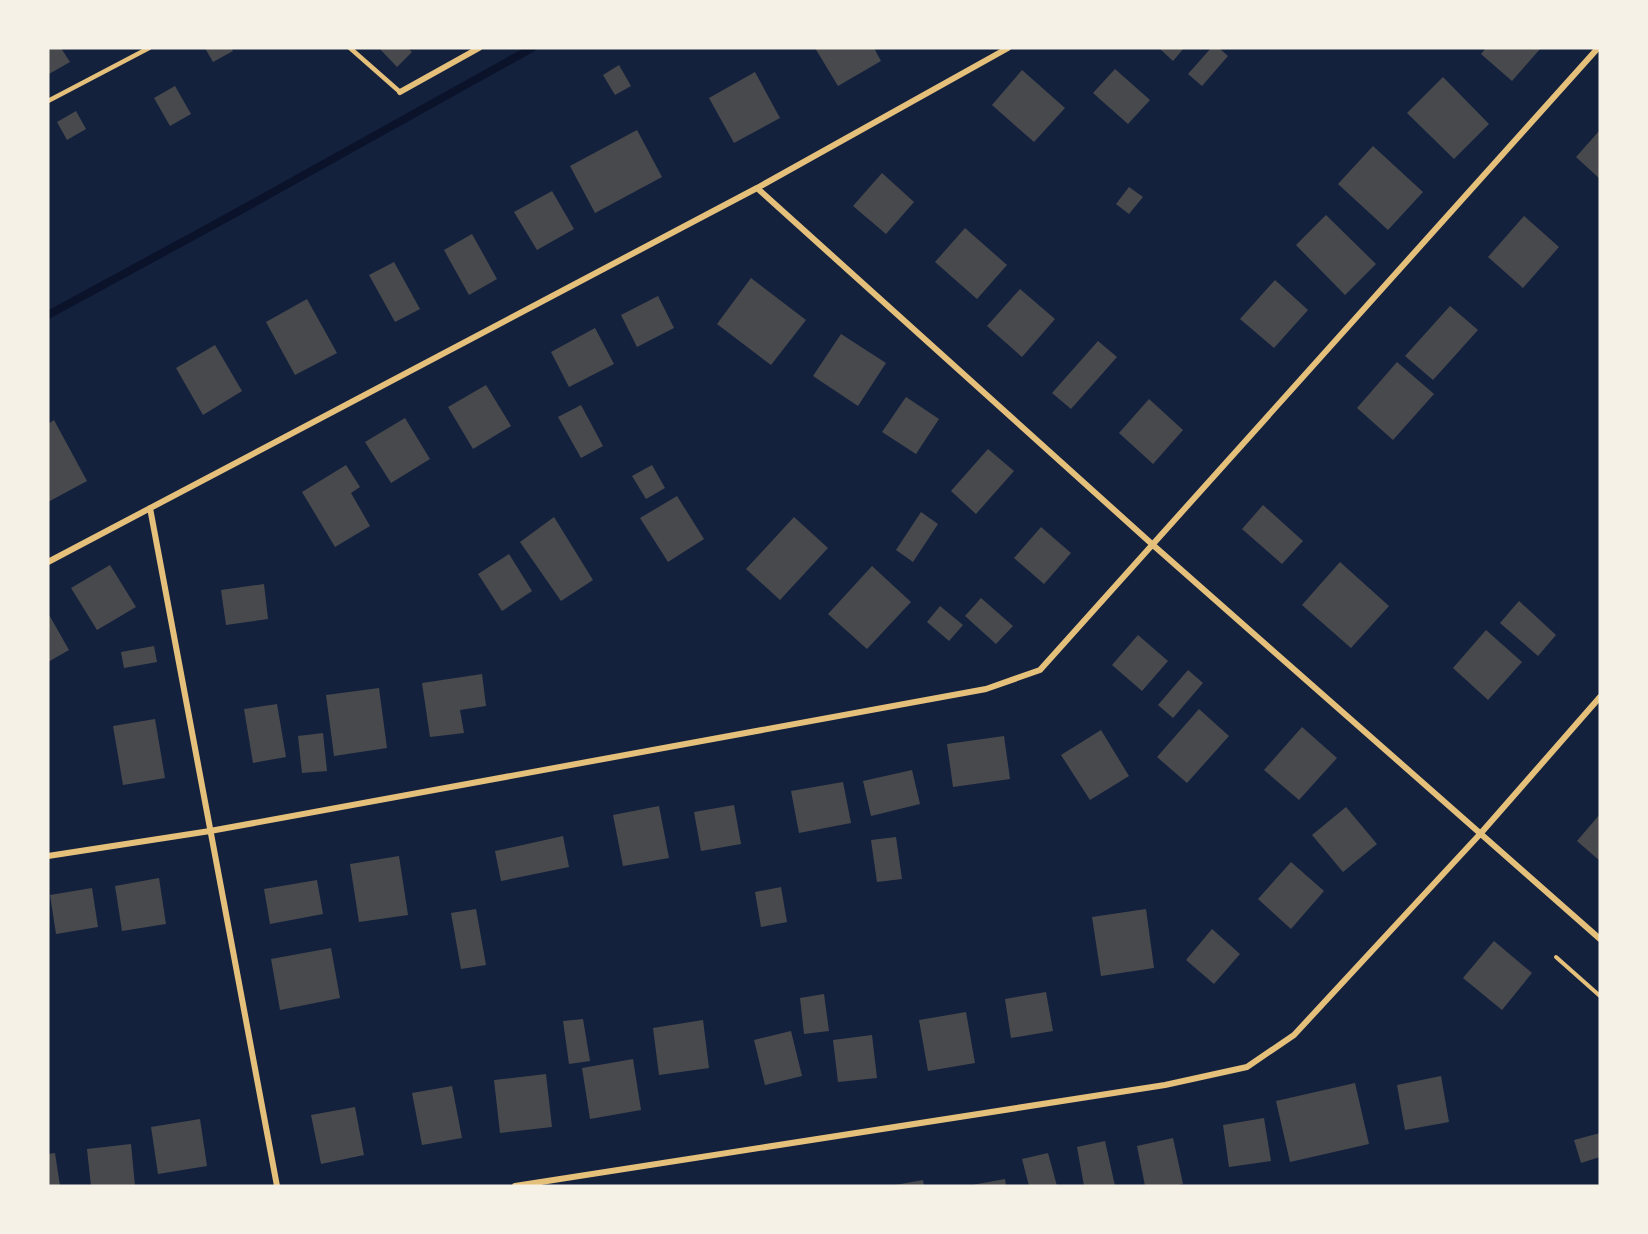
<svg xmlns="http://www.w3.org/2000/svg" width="1648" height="1234" font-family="'IBM Plex Sans',sans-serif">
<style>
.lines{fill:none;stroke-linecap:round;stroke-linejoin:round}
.stream{stroke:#0b132b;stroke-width:8}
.building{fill:#48494c}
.path{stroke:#e5c07b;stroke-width:4}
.service{stroke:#e5c07b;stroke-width:4.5}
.minor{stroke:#e5c07b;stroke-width:6}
</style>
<rect width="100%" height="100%" fill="#14213d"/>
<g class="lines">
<path class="stream" d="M 48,315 L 232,215 L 532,48"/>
</g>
<path class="building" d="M 61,48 L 70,62 L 49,74 L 48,49 Z
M 205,48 L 231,48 L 233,51 L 213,62 Z
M 379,48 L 408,48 L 412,52 L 397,67 Z
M 815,48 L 874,48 L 881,61 L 838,86 Z
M 1159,48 L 1184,48 L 1173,61 Z
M 1211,48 L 1219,48 L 1228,56 L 1202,86 L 1188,74 Z
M 1486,48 L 1541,48 L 1512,81 L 1481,54 Z
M 619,65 L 631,86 L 615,95 L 603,75 Z
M 1115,69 L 1150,100 L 1128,124 L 1093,93 Z
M 1022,70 L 1065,108 L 1034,142 L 992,105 Z
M 755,72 L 780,118 L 734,143 L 709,98 Z
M 1443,77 L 1489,124 L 1454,159 L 1407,113 Z
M 175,86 L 191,114 L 170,126 L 154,98 Z
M 76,111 L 86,129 L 67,140 L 57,122 Z
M 637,130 L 662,177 L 595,213 L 570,166 Z
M 1600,130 L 1600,179 L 1576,157 Z
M 1373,146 L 1423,192 L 1388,230 L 1338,184 Z
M 882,173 L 914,202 L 886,234 L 853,206 Z
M 1129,187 L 1143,197 L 1129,214 L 1116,204 Z
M 552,191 L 574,229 L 537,250 L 514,212 Z
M 1326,215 L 1376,264 L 1345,295 L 1296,245 Z
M 1524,216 L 1559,247 L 1523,288 L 1488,257 Z
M 965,228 L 1007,265 L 977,299 L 935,262 Z
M 472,234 L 497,279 L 469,295 L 444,250 Z
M 394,262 L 420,309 L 395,322 L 369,275 Z
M 751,278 L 806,320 L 771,365 L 717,324 Z
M 1275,280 L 1308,310 L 1274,348 L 1240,319 Z
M 1020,289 L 1055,319 L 1022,357 L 987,326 Z
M 658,296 L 674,328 L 637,347 L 621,315 Z
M 307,299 L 337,353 L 295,375 L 266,322 Z
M 1450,306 L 1478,330 L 1433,380 L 1405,356 Z
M 595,328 L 614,364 L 569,387 L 551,352 Z
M 841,334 L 886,363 L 858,406 L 813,376 Z
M 1098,341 L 1117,357 L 1071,409 L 1052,393 Z
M 215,345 L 242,391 L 203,415 L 176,368 Z
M 1397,362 L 1434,394 L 1393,440 L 1357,408 Z
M 486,385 L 511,426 L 473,449 L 448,407 Z
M 906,397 L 939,419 L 916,454 L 882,432 Z
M 1149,399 L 1183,430 L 1153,464 L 1119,433 Z
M 581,405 L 603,446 L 581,458 L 558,417 Z
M 405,418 L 430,459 L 391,483 L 365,442 Z
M 54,420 L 87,481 L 48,502 L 48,424 Z
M 988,449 L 1014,471 L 976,514 L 951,491 Z
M 346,465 L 360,487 L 351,493 L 370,526 L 335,547 L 302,492 Z
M 652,465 L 665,488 L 646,499 L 632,476 Z
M 677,496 L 704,539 L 668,562 L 640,518 Z
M 1263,505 L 1303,541 L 1282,564 L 1242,529 Z
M 921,512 L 938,524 L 913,562 L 896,550 Z
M 554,517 L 593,580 L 561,601 L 520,542 Z
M 794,517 L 828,548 L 780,600 L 746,569 Z
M 1041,527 L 1071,553 L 1044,584 L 1014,558 Z
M 509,554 L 532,591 L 502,611 L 478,574 Z
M 1340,562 L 1389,606 L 1351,648 L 1302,605 Z
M 110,565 L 136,607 L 97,630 L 71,588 Z
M 872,566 L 911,602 L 867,649 L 828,614 Z
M 264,584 L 268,619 L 226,625 L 221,590 Z
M 981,598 L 1013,626 L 996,644 L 965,616 Z
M 1519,601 L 1556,635 L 1538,656 L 1500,623 Z
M 940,606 L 963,625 L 949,641 L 927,622 Z
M 48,613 L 69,650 L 48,662 Z
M 1486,630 L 1522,662 L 1488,700 L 1453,668 Z
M 1138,635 L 1168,661 L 1142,691 L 1112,665 Z
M 154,646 L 157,662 L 124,668 L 121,652 Z
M 1188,670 L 1203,683 L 1173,718 L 1158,705 Z
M 482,674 L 486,706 L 460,710 L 464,733 L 430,737 L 422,683 Z
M 379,688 L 387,748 L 334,756 L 326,695 Z
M 277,704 L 286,757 L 253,763 L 244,709 Z
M 1199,709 L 1229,736 L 1187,783 L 1157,757 Z
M 155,719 L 165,778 L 123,785 L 113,726 Z
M 1302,727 L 1337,758 L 1299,800 L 1264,770 Z
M 1101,730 L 1129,776 L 1090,800 L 1061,755 Z
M 323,733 L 327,771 L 302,773 L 298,736 Z
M 1004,736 L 1010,779 L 953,787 L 947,744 Z
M 912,770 L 920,804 L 871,816 L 863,781 Z
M 843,782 L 851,823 L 799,833 L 791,791 Z
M 734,805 L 741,844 L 701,851 L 694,812 Z
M 659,806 L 669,858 L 623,866 L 613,815 Z
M 1346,807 L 1377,844 L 1343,872 L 1312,835 Z
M 1600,814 L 1600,861 L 1577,841 Z
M 563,836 L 569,867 L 501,881 L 495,851 Z
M 896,837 L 902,879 L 877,882 L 871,840 Z
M 399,856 L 408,915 L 359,922 L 350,864 Z
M 1291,862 L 1324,891 L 1291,929 L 1258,899 Z
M 159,878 L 166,924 L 122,931 L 115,886 Z
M 317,880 L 323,914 L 270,924 L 264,889 Z
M 781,887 L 787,922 L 761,927 L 755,892 Z
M 92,888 L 98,927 L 56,934 L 50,895 Z
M 476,909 L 486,965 L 461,969 L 451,913 Z
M 1146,909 L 1154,968 L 1101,976 L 1092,917 Z
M 1212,929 L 1240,954 L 1214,984 L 1186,960 Z
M 1494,941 L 1532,973 L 1502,1010 L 1463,978 Z
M 331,948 L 340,998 L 280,1010 L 271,959 Z
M 1046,992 L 1053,1031 L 1011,1038 L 1005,999 Z
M 824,994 L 829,1031 L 804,1034 L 800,998 Z
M 966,1012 L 975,1063 L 928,1071 L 919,1020 Z
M 583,1019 L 590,1061 L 569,1064 L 563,1021 Z
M 703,1020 L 709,1068 L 659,1075 L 653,1028 Z
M 791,1031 L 802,1076 L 765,1085 L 754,1040 Z
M 872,1035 L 877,1078 L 838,1082 L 833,1040 Z
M 633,1059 L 641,1110 L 590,1119 L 582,1068 Z
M 546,1074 L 552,1127 L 500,1133 L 494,1080 Z
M 1441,1076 L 1449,1122 L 1405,1130 L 1397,1085 Z
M 1355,1083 L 1369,1144 L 1290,1162 L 1276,1101 Z
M 452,1086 L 462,1138 L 422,1145 L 412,1093 Z
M 355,1107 L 364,1155 L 321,1164 L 311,1115 Z
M 1264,1118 L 1271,1161 L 1229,1167 L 1223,1125 Z
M 200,1119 L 207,1166 L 158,1174 L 151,1127 Z
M 1600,1133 L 1600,1157 L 1581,1163 L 1574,1140 Z
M 1173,1138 L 1183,1184 L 1173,1186 L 1145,1186 L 1137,1146 Z
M 1105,1141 L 1115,1186 L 1084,1186 L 1077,1147 Z
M 131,1144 L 135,1186 L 91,1186 L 87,1149 Z
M 55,1153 L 60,1186 L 48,1186 L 48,1154 Z
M 1048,1153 L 1057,1186 L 1029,1186 L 1022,1159 Z
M 1005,1179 L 1006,1186 L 972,1186 L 972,1185 Z
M 923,1180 L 924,1186 L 895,1186 L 895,1185 Z"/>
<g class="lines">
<path class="path" d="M 1556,957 L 1600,996"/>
<path class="service" d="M 350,48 L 400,92
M 48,101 L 149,48"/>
<path class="minor" d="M 400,92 L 479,48
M 757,188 L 1153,545 L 1600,939
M 150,508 L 277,1186
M 48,562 L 757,188 L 1008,48
M 48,856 L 210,831 L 986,689 L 1040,670 L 1598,48
M 515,1186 L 1165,1085 L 1247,1067 L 1294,1035 L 1481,833 L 1600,697"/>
</g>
<rect width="1648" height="1234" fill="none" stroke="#f6f1e7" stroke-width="99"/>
</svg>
